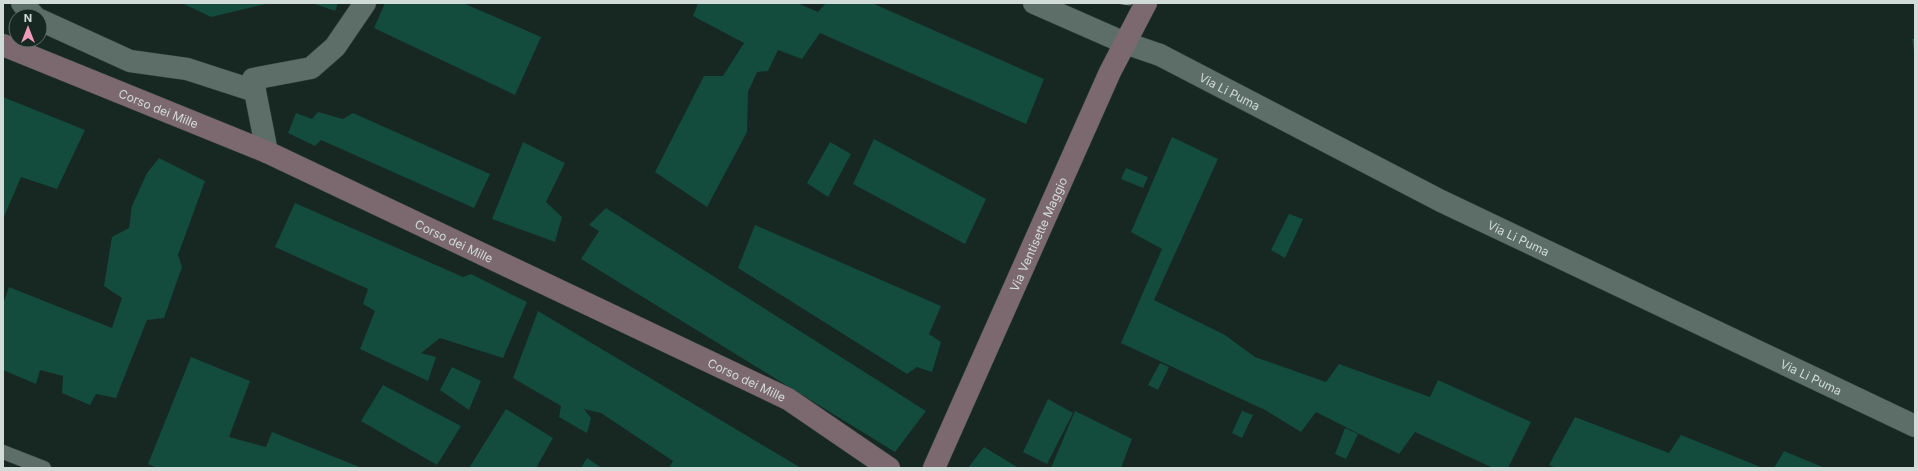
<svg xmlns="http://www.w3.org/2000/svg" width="1918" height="471" font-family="Inter,sans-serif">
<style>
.building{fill:#134c3c}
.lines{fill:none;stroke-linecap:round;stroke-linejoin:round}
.lane-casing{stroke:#34413c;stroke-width:15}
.street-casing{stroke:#34413c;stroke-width:23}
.secondary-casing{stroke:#34413c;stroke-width:23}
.lane{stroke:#5c6e67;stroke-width:14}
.street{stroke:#5c6e67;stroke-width:22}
.secondary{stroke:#7c6970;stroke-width:22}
.tram{stroke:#909c98;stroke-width:1}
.labels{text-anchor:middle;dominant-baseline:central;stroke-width:3.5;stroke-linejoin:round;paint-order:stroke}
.street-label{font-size:12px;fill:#d1dbd7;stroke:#172722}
</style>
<rect width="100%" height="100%" fill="#172722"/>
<path class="building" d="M 182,3 L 266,3 L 266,4 L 211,17 Z
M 312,3 L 338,3 L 335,11 Z
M 385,3 L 463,3 L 541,37 L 515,95 L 374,28 Z
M 698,3 L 797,3 L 818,12 L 826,3 L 872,3 L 1044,79 L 1026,124 L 820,33 L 802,59 L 778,50 L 768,71 L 757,72 L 748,92 L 747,132 L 707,207 L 655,172 L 704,76 L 723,76 L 744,43 L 693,16 Z
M 1912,39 L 1915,39 L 1915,52 L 1914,52 Z
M 3,97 L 85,130 L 57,189 L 21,177 L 3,219 Z
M 318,112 L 343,119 L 353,113 L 490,174 L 474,208 L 321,140 L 315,146 L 288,133 L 296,113 L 312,119 Z
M 1172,137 L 1218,159 L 1154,300 L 1225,335 L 1255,357 L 1326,382 L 1339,364 L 1430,397 L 1438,380 L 1531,422 L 1508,468 L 1493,468 L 1415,432 L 1399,454 L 1316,412 L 1301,432 L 1265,410 L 1121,343 L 1162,249 L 1131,232 Z
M 874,139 L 986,199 L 965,244 L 853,184 Z
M 523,142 L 565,163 L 546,202 L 562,217 L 555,242 L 492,219 Z
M 830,142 L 851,154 L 828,197 L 807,183 Z
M 159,158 L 205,181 L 178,255 L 182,267 L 164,318 L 147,320 L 116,398 L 96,394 L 90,405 L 62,393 L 63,376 L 40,370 L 36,384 L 3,370 L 3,304 L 9,287 L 112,328 L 122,298 L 104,286 L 112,237 L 129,228 L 132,206 L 147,173 Z
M 1126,168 L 1148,177 L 1143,188 L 1121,179 Z
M 295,203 L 463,277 L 471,274 L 527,302 L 503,358 L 440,338 L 421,353 L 436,357 L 428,381 L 360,349 L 375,311 L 363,304 L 368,289 L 275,247 Z
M 606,208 L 926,411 L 895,452 L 581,259 L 599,231 L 589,225 Z
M 1289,214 L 1303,219 L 1285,258 L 1271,250 Z
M 755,225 L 941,306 L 929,334 L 941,342 L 932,372 L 917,367 L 907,374 L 738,268 Z
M 538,311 L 801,468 L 669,468 L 673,461 L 601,413 L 584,409 L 591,418 L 587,433 L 559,417 L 561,406 L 513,378 Z
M 191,357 L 250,381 L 229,437 L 266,447 L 272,432 L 362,468 L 157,468 L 148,464 Z
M 1160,363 L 1169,367 L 1158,390 L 1148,385 Z
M 452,367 L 481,381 L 469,410 L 440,390 Z
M 383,385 L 461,426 L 437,465 L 361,421 Z
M 1048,399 L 1073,413 L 1047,464 L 1023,452 Z
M 506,409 L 553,438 L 536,468 L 469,468 Z
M 1075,411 L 1132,439 L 1121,468 L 1051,468 Z
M 1242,411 L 1253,415 L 1242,438 L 1232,433 Z
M 1575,417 L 1669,453 L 1681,435 L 1763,468 L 1556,468 L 1549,465 Z
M 1345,428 L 1358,434 L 1346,459 L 1335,454 Z
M 984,447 L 1019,468 L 968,468 Z
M 1784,451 L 1825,468 L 1774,468 Z
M 587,458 L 602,468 L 581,468 Z"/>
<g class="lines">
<defs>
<path id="lane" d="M 3,452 L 44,468"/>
<g id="street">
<path d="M 22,3 L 34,16"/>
<path id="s1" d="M 1034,3 L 1125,43 L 1160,55 L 1441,201 L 1915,426"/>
<path d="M 40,20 L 130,61 L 187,69 L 255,91 L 267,152"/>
<path d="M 255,91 L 253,79 L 311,68 L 335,47 L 365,3"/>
</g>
<g id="secondary">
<path id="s2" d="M 3,45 L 267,152 L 788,399 L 889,468"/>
<path id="s3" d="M 934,468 L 1110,72 L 1146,3"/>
</g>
</defs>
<use href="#lane" class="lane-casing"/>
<use href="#street" class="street-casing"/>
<use href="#secondary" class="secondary-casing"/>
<use href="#lane" class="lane"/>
<use href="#street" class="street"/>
<use href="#secondary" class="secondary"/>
<path class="tram" d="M 1116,3 L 1130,5 L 1133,3"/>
</g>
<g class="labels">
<g class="street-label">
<text stroke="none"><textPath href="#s1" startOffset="215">Via Li Puma</textPath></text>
<text stroke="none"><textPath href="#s2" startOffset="168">Corso dei Mille</textPath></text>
<text stroke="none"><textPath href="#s3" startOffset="256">Via Ventisette Maggio</textPath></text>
<text stroke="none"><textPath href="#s1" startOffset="539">Via Li Puma</textPath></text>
<text stroke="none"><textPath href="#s2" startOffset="492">Corso dei Mille</textPath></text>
<text stroke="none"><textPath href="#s1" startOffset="863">Via Li Puma</textPath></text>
<text stroke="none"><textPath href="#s2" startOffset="816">Corso dei Mille</textPath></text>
</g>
</g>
<rect width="1918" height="471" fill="none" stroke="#d1dbd7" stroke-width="8"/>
<g transform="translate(28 28)"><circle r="19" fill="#172722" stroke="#616f6a"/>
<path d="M0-3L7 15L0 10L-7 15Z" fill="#ef9ab8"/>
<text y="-6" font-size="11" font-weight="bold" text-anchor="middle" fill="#d1dbd7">N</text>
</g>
</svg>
